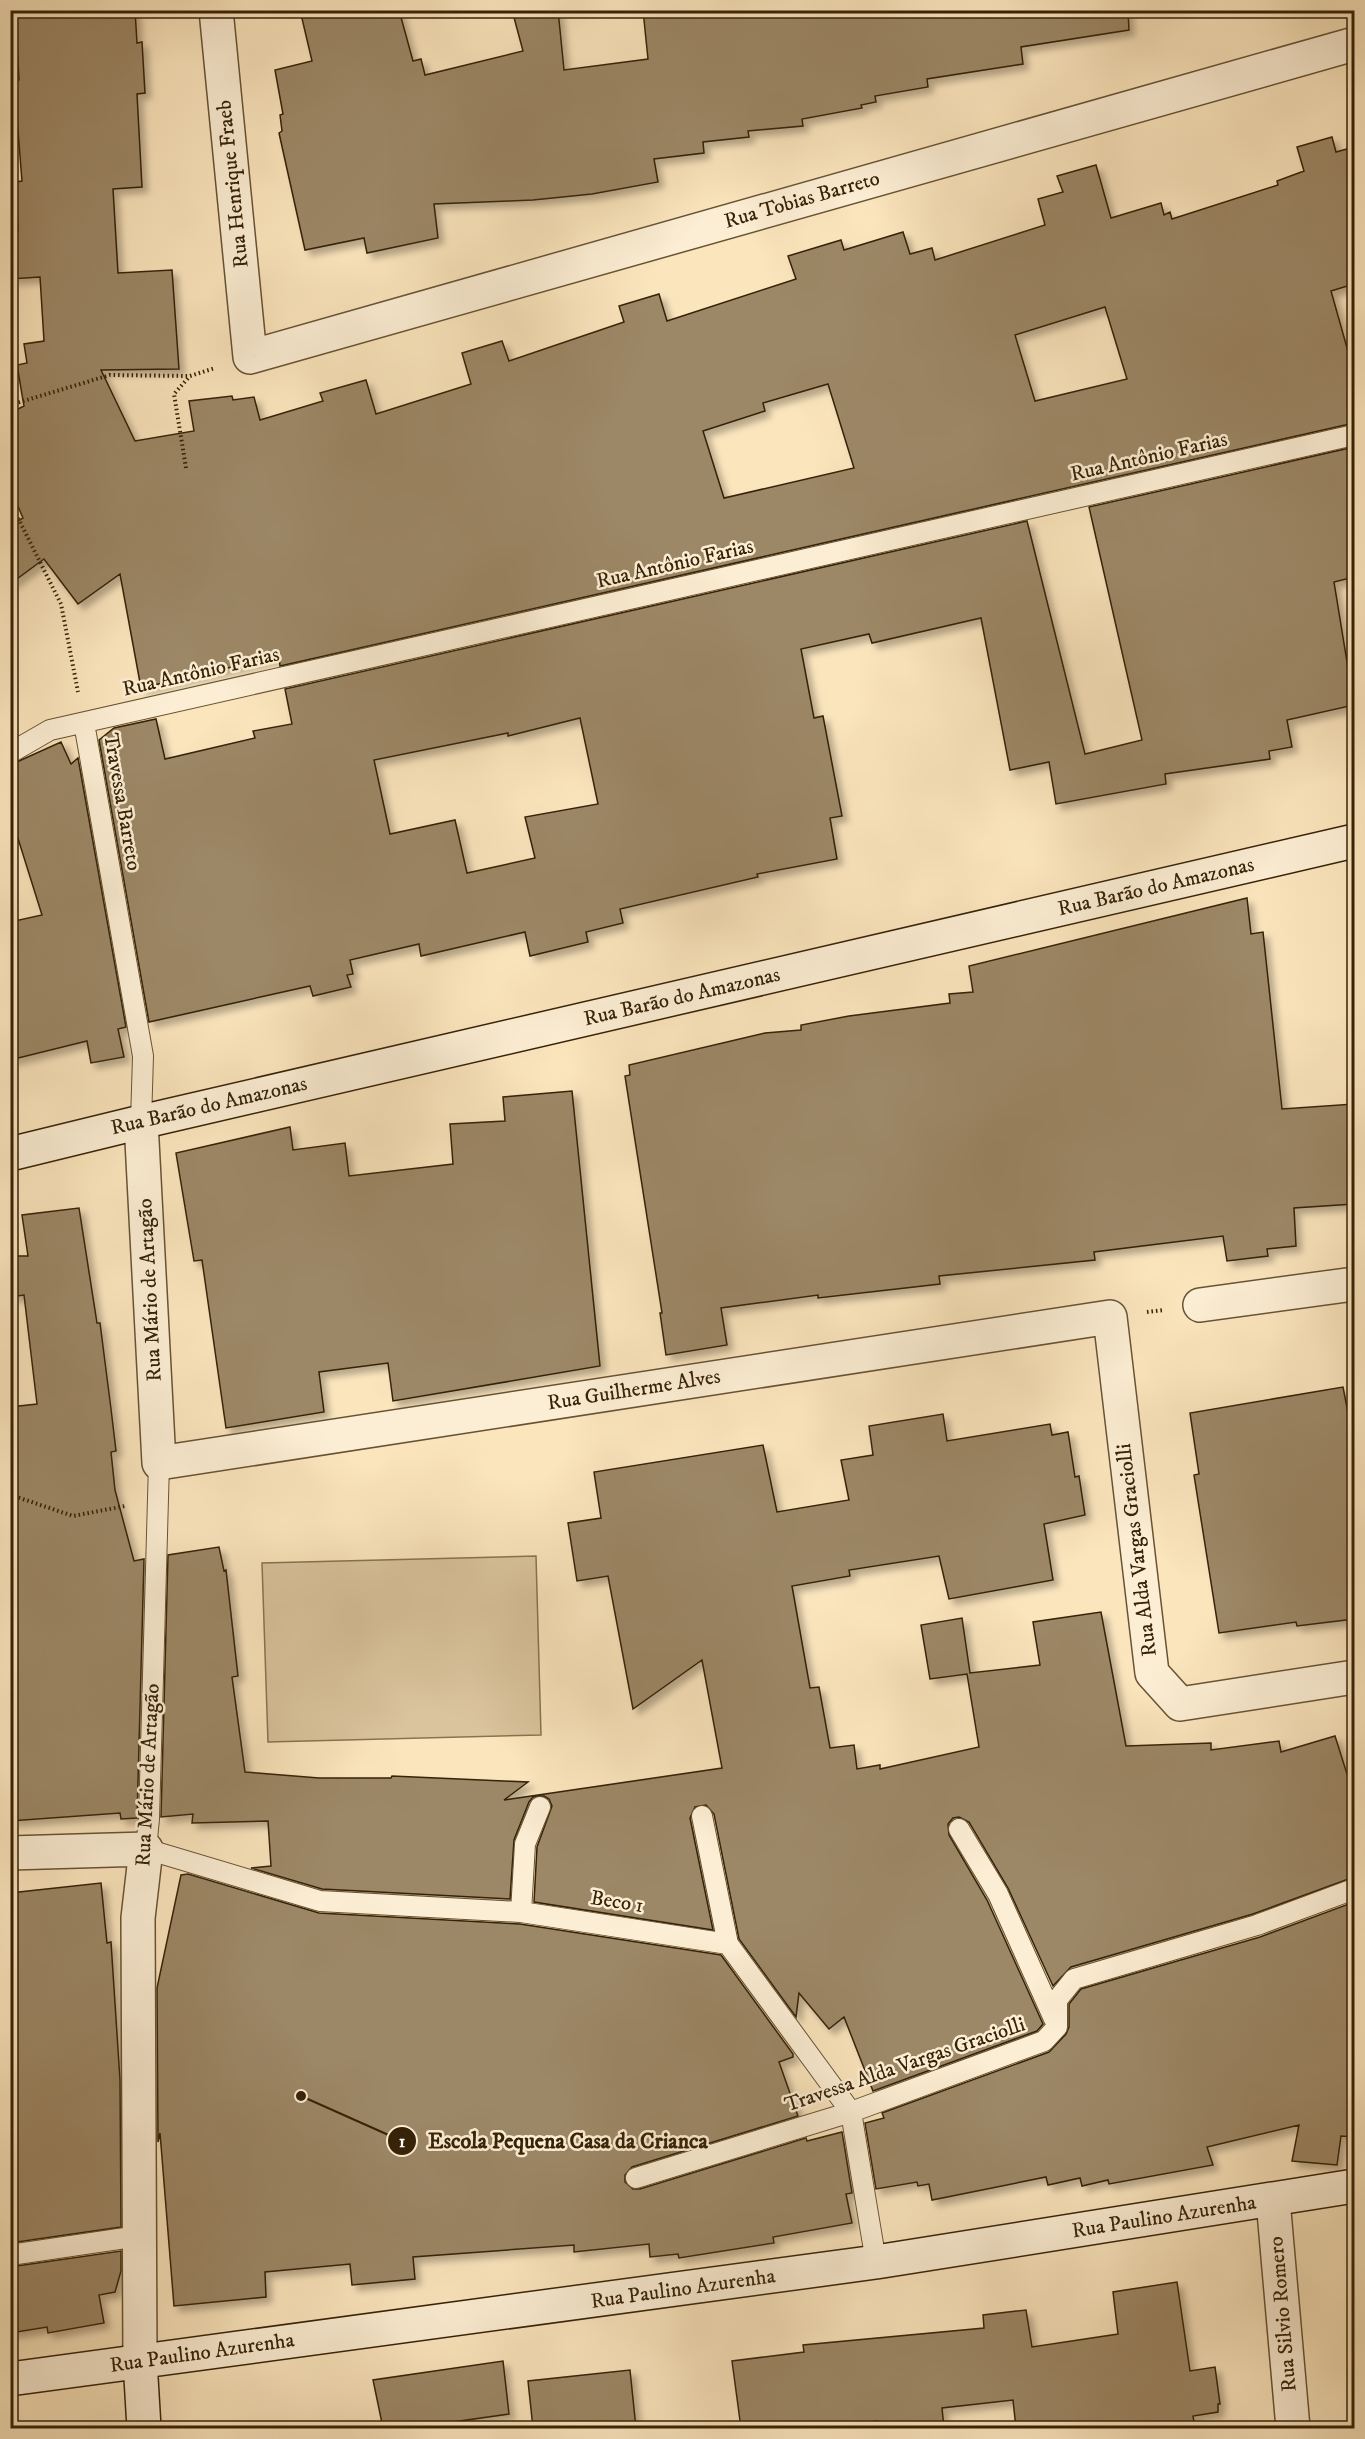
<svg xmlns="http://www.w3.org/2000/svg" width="1365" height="2439" font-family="'IM FELL DW Pica',serif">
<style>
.green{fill:#dac49e;stroke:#887352;stroke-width:1.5}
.building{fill:#9c8766;stroke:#362207;stroke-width:1.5;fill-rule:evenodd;filter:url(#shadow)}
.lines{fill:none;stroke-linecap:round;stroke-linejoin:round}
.lane-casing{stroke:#675334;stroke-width:22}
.street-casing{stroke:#675334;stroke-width:36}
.secondary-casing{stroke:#362207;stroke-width:36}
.path{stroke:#362207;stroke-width:4;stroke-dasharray:1.5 3;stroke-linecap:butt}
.lane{stroke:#fceed4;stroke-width:20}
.street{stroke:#fceed4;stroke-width:33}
.secondary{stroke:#fceed4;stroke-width:33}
.labels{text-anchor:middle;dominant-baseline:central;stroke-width:5;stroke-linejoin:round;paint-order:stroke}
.street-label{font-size:21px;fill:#362207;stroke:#fceed4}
.leader{fill:none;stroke:#362207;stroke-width:2}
.callout-dot{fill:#362207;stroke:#fceed4;stroke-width:2}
.mark-label{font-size:18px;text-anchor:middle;font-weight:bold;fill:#fff}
.callout-label{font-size:22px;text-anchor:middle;font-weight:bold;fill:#362207;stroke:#fceed4;stroke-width:5;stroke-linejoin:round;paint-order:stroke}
</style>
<defs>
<filter id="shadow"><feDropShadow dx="5.5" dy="5.5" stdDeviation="3" flood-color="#0004"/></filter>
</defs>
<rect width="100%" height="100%" fill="#fbe5bd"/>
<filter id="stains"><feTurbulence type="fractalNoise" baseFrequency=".00333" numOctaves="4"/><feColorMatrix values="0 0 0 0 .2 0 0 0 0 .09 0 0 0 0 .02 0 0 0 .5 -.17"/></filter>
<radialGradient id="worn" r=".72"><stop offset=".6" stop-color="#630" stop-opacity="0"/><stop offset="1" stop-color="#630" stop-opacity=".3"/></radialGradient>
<path class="green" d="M 536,1556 L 541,1735 L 268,1742 L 262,1563 Z"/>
<path class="building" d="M 15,10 L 135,10 L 137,43 L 142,42 L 145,93 L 137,94 L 142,187 L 113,189 L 118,273 L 172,270 L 179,369 L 101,370 L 135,441 L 194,431 L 189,401 L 232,396 L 233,400 L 254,397 L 260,420 L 323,401 L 320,393 L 366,380 L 376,414 L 471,384 L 462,353 L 502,341 L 509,361 L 624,322 L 619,306 L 659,294 L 667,321 L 796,279 L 788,256 L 841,240 L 844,250 L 903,232 L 910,254 L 932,248 L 935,260 L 1045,225 L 1038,199 L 1063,192 L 1057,176 L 1096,165 L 1111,218 L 1161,203 L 1164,215 L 1170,212 L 1172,219 L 1278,185 L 1277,181 L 1304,171 L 1297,147 L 1332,137 L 1336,152 L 1354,147 L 1354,284 L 1331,291 L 1349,355 L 1354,354 L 1354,423 L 280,666 L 279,656 L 141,688 L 120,574 L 78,604 L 44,559 L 10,584 L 10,526 L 23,518 L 10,488 L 10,413 L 24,406 L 17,365 L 27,363 L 24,344 L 44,341 L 40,277 L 10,279 L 10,231 L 18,231 L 15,182 L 22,181 L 14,81 L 19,80 ZM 1105,307 L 1127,379 L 1035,401 L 1015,335 ZM 828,384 L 854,468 L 724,498 L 703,431 L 765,411 L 763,403 Z
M 300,10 L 399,10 L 413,61 L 421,59 L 425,75 L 523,51 L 512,10 L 558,10 L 564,70 L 648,59 L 643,10 L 1128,10 L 1129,30 L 1021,47 L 1023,64 L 927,79 L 928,87 L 875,96 L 876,102 L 861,105 L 862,108 L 802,119 L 803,126 L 748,131 L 749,137 L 703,142 L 704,153 L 654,159 L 658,182 L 592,194 L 533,200 L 434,204 L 438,238 L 367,253 L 364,238 L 305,250 L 279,133 L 282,131 L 280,115 L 283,114 L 275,70 L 312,61 Z
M 1354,447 L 1354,577 L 1334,582 L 1354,705 L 1287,720 L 1292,747 L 1269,751 L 1270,759 L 1165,774 L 1166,784 L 1056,804 L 1049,762 L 1010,770 L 981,618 L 872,643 L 869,634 L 801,649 L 814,718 L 823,716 L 842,816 L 830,818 L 837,859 L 757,874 L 758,877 L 620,909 L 623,923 L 586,932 L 588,942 L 530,956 L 525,932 L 421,956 L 419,944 L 350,960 L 353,974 L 347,975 L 351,987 L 313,996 L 310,986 L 149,1022 L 99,740 L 114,728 L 156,719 L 165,759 L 255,738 L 253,731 L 292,724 L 285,689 L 1027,521 L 1085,754 L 1142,740 L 1089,507 ZM 580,718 L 598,804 L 525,817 L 535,858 L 467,873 L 455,820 L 390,834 L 374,760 L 508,733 L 508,736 Z
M 61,742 L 71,764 L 78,758 L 126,1027 L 118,1029 L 124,1057 L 91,1063 L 87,1041 L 10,1060 L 10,922 L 42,915 L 10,813 L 10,765 Z
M 1247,898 L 1251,934 L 1263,932 L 1282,1109 L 1354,1104 L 1354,1204 L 1294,1208 L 1296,1246 L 1267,1249 L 1268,1256 L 1227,1261 L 1223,1236 L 1094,1252 L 1095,1260 L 939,1276 L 940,1284 L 818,1298 L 818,1295 L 721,1308 L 727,1345 L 666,1355 L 660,1313 L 662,1313 L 625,1076 L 630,1075 L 629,1065 L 765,1033 L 801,1030 L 801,1025 L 849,1016 L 950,1003 L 949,994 L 973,992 L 969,966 Z
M 572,1091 L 600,1366 L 393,1401 L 388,1363 L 319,1372 L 324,1412 L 226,1428 L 202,1260 L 194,1261 L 176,1153 L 290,1127 L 293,1150 L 345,1143 L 349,1176 L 453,1164 L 450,1124 L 505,1121 L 503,1097 Z
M 79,1208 L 97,1323 L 100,1323 L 111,1409 L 116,1451 L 111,1452 L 115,1490 L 134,1561 L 144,1559 L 137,1818 L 121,1819 L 120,1813 L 10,1821 L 10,1407 L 37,1404 L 24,1295 L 10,1297 L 10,1256 L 28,1256 L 22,1215 Z
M 1343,1387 L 1354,1444 L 1354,1452 L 1350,1452 L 1354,1485 L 1354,1619 L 1297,1626 L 1296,1622 L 1219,1633 L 1194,1475 L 1199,1474 L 1190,1413 Z
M 943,1414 L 947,1441 L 1050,1424 L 1052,1435 L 1068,1432 L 1075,1477 L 1079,1476 L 1085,1515 L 1044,1524 L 1053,1580 L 949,1599 L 939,1556 L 849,1570 L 850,1576 L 792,1586 L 810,1688 L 819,1687 L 830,1748 L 854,1745 L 857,1769 L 880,1765 L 880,1769 L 979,1747 L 967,1674 L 930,1679 L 921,1625 L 962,1618 L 970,1673 L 1040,1665 L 1033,1622 L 1101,1612 L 1126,1746 L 1211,1743 L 1211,1750 L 1279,1741 L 1281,1752 L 1335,1736 L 1354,1796 L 1354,1877 L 1253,1914 L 1071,1967 L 1053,1986 L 1008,1888 L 969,1822 L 959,1817 L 953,1818 L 948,1824 L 949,1835 L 987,1900 L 1043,2024 L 1037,2031 L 873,2091 L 844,2017 L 829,2029 L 799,1993 L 796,2017 L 739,1939 L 714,1814 L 706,1805 L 695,1807 L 690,1818 L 713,1930 L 534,1902 L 537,1847 L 552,1806 L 549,1799 L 544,1796 L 533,1797 L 529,1802 L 514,1840 L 510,1899 L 322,1889 L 251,1868 L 271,1866 L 268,1821 L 192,1823 L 193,1814 L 161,1817 L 168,1555 L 219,1547 L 224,1571 L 226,1570 L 238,1676 L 232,1677 L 245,1772 L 319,1778 L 391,1778 L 392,1776 L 528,1782 L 504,1800 L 722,1768 L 702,1660 L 633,1709 L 608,1576 L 577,1581 L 568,1523 L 601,1518 L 594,1472 L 763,1445 L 777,1512 L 849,1500 L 841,1460 L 873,1455 L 869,1426 Z
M 188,1874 L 319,1913 L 520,1924 L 721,1955 L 793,2054 L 793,2057 L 779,2062 L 798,2116 L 632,2167 L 625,2175 L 625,2182 L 633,2189 L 640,2189 L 806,2138 L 807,2141 L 842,2132 L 852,2193 L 846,2194 L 852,2223 L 773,2237 L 774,2243 L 679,2258 L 678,2254 L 650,2257 L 649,2244 L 574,2252 L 574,2245 L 413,2257 L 415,2279 L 352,2285 L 350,2264 L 265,2272 L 266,2297 L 174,2306 L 160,2133 L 158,2142 L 157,1988 L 181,1875 Z
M 101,1883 L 107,1943 L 111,1942 L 120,2080 L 121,2227 L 10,2243 L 10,1893 Z
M 1354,1902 L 1354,2137 L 1341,2136 L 1337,2165 L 1292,2161 L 1299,2125 L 1207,2147 L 1213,2165 L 1109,2184 L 1108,2180 L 1082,2186 L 1080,2178 L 1048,2185 L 1046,2177 L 932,2200 L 929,2184 L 918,2186 L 917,2182 L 876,2189 L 865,2123 L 884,2118 L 882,2113 L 1049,2052 L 1066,2034 L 1069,2027 L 1069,2004 L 1081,1989 L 1260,1937 Z
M 121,2251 L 121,2271 L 115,2292 L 99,2295 L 104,2323 L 48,2333 L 47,2327 L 10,2333 L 10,2267 Z
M 1177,2282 L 1190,2371 L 1215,2367 L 1220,2404 L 1218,2404 L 1218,2412 L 1193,2416 L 1195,2428 L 1016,2428 L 1013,2400 L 942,2408 L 944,2428 L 879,2428 L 878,2421 L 803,2428 L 741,2428 L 732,2361 L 804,2352 L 803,2345 L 984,2328 L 983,2315 L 1026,2310 L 1032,2347 L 1118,2334 L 1113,2292 Z
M 503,2361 L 509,2414 L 439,2424 L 439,2428 L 383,2428 L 373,2380 Z
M 630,2370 L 636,2428 L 533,2428 L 528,2381 Z"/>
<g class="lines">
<defs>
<path id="lane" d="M 84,723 L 143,1056 L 141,1122
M 10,753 L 50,730 L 1354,435
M 159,1463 L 149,1819 L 146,1849 L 320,1901 L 521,1912 L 728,1944 L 851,2112 L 876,2262
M 702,1816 L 728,1944
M 959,1829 L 998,1894 L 1054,2019
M 521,1912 L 525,1844 L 540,1807
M 636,2178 L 851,2112 L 1044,2041 L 1057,2027 L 1057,2000 L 1074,1979 L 1257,1925 L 1354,1889
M 10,2255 L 139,2236"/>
<path id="street" d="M 216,10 L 250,357 L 1354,44
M 141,1122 L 159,1463 L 1110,1317 L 1152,1673 L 1180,1704 L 1354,1677
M 1200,1305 L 1354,1284
M 10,1853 L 146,1849 L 138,1918 L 140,2361
M 1273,2200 L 1293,2428"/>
<path id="secondary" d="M 10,1154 L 141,1122 L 1354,841
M 140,2361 L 144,2428
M 10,2379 L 876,2262 L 1354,2186"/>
</defs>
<use href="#lane" class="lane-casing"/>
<use href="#street" class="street-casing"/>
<use href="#secondary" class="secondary-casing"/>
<path class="path" d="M 10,405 L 110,375 L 190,376 L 215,368
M 186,468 L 174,394 L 189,377
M 10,502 L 61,604 L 78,692
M 1147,1312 L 1164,1310
M 10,1496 L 14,1496 L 73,1516 L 125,1506"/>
<use href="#lane" class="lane"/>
<use href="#street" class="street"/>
<use href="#secondary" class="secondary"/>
</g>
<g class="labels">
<g class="street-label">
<text transform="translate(233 184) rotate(-96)">Rua Henrique Fraeb</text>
<text transform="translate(802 200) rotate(-16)">Rua Tobias Barreto</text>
<text transform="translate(1149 457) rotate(-13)">Rua Antônio Farias</text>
<text transform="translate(675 564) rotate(-13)">Rua Antônio Farias</text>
<text transform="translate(201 672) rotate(-13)">Rua Antônio Farias</text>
<text transform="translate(122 802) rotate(80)">Travessa Barreto</text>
<text transform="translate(1156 887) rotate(-13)">Rua Barão do Amazonas</text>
<text transform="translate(682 997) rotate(-13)">Rua Barão do Amazonas</text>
<text transform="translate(209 1106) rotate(-13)">Rua Barão do Amazonas</text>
<text transform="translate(150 1290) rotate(-93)">Rua Mário de Artagão</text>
<text transform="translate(634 1390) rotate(-9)">Rua Guilherme Alves</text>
<text transform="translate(1137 1550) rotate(-97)">Rua Alda Vargas Graciolli</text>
<text transform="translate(148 1775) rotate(-87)">Rua Mário de Artagão</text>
<text transform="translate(617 1902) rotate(9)">Beco 1</text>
<text transform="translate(905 2065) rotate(-19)">Travessa Alda Vargas Graciolli</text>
<text transform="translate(1164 2217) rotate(-9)">Rua Paulino Azurenha</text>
<text transform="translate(683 2289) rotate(-8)">Rua Paulino Azurenha</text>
<text transform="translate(1283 2314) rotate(-95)">Rua Silvio Romero</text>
<text transform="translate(202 2353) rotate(-8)">Rua Paulino Azurenha</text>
</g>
</g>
<path class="leader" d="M301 2096L402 2141"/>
<g class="callout-dot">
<circle cx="301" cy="2096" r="6"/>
<circle cx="402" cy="2141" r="15"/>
</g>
<g class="mark-label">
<text x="402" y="2147">1</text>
</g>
<g class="callout-label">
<text x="568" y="2148">Escola Pequena Casa da Crianca</text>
</g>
<rect width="1365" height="2439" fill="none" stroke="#fbe5bd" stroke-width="36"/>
<rect x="12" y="12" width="1341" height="2415" fill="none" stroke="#362207" stroke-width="3"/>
<rect x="18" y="18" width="1329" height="2403" fill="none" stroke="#362207" stroke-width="1.5"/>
<rect width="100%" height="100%" filter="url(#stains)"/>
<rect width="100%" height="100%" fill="url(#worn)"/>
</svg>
